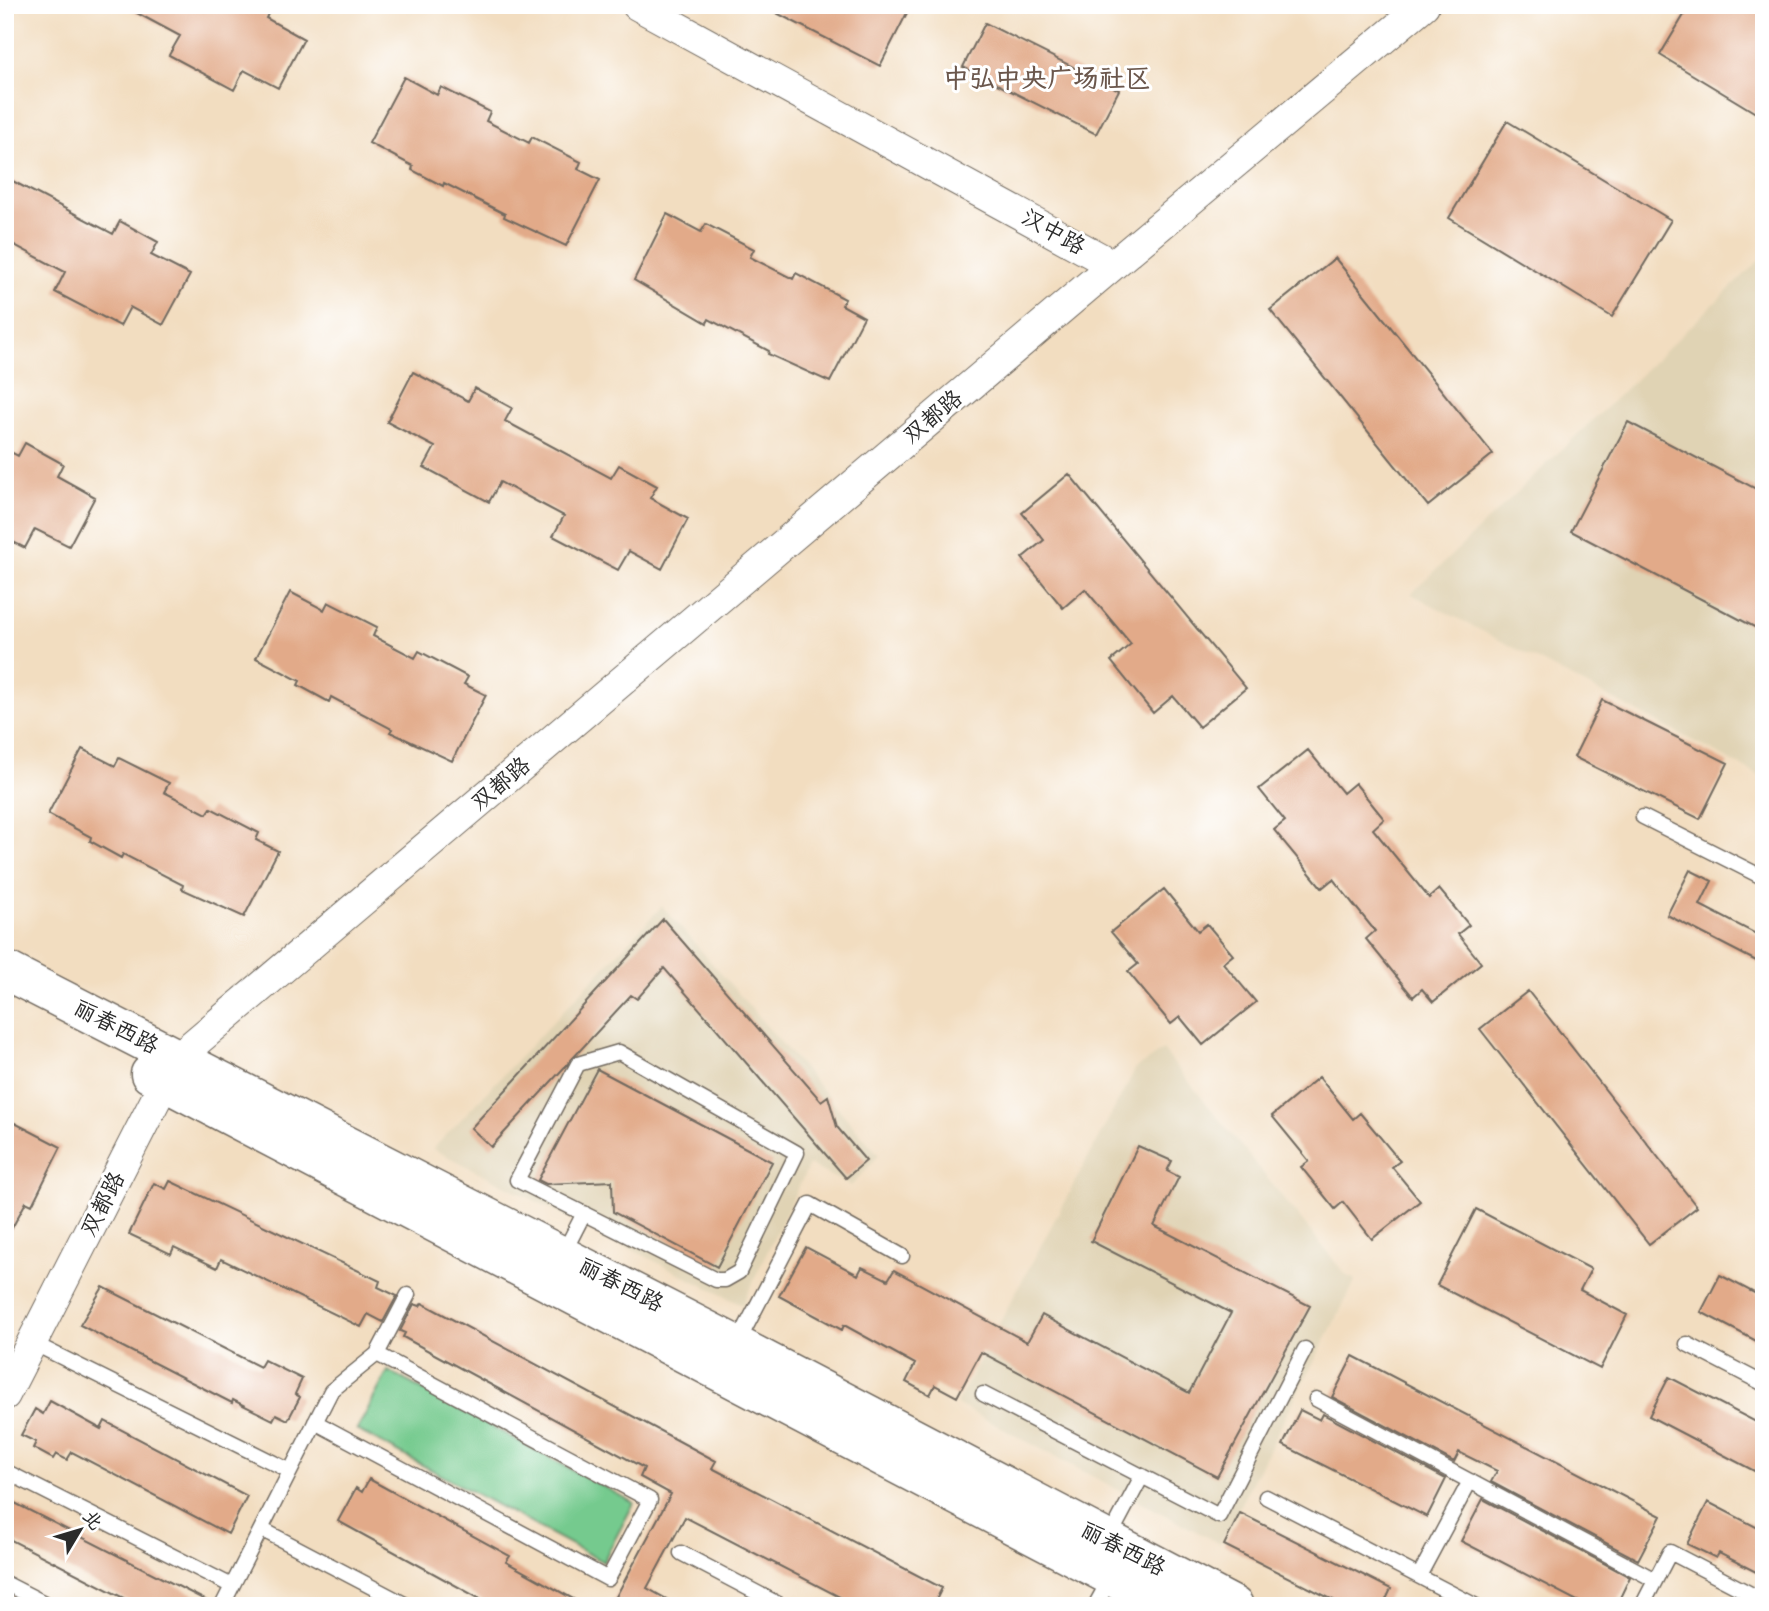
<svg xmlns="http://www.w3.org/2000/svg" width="1769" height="1611" font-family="'Architects Daughter','LXGW WenKai TC',sans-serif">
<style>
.built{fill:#e0d3b4}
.green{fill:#75ca8e;stroke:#507a5c;stroke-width:2}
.building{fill:#e2aa89}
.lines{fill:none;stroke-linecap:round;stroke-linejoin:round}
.service-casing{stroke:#71695f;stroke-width:17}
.minor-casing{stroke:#71695f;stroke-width:32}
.secondary-casing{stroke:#71695f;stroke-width:41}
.service{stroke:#fff;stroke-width:14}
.minor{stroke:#fff;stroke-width:30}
.secondary{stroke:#fff;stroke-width:38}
.labels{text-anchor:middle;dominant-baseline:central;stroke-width:6;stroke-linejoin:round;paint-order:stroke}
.street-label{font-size:23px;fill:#2b2b2b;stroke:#fff}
.quarter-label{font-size:26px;font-weight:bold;fill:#6b574c;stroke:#fff}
</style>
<rect width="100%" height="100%" fill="#fff"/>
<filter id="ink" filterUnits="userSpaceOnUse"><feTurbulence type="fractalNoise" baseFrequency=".0143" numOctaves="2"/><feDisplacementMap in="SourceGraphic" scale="14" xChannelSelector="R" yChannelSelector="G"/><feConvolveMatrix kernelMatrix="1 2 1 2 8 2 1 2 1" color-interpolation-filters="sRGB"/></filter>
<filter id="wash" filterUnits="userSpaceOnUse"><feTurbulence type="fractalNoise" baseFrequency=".00686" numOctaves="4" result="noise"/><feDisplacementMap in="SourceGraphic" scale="28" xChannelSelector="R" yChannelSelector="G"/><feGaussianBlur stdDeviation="1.57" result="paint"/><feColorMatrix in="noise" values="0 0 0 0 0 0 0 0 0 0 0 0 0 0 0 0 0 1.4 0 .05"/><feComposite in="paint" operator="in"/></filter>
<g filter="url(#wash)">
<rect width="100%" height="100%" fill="#f2ddc0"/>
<path class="built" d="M 1764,256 L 1764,778 L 1411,594 Z
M 662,906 L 879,1155 L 851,1186 L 809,1165 L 742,1305 L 433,1149 Z
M 1163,1050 L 1346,1275 L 1356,1280 L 1220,1544 L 956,1404 L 1136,1068 Z"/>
<path class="green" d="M 388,1371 L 634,1503 L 603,1562 L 357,1430 Z"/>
<g id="blocks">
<path class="building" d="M 122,5 L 272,5 L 266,18 L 304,39 L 278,88 L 244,70 L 234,90 L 169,55 L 180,36 Z
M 761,5 L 911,5 L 880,66 Z
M 1690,5 L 1764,5 L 1764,118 L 1660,55 Z
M 985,23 L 1119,90 L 1096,134 L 963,67 Z
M 404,77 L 437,95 L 441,87 L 490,112 L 486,121 L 529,143 L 532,137 L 581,162 L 578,169 L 600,180 L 566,246 L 504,217 L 505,214 L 444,183 L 443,186 L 412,170 L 413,166 L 369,143 Z
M 1507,121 L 1671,220 L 1612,317 L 1449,218 Z
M 5,177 L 113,234 L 120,221 L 158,242 L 151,255 L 190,275 L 163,325 L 130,307 L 120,326 L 55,292 L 65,272 L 5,240 Z
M 667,214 L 701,232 L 706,224 L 754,249 L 750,257 L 793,279 L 796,273 L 845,299 L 842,305 L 864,317 L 830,382 L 768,354 L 769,351 L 709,319 L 707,323 L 634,280 Z
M 1335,258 L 1493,454 L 1428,506 L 1270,310 Z
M 413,372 L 468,401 L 475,388 L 512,408 L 505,421 L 611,478 L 619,465 L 657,486 L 650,498 L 688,519 L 662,569 L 629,551 L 618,570 L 553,536 L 564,516 L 500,482 L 489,502 L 424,467 L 435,447 L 387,422 Z
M 1628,422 L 1764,493 L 1764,632 L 1571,531 Z
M 25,443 L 63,464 L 57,476 L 95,497 L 69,546 L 35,529 L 25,548 L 5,538 L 5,449 L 18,456 Z
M 1069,474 L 1246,688 L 1199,727 L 1173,696 L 1153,713 L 1111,661 L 1131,644 L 1085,589 L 1063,608 L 1022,558 L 1044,540 L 1022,513 Z
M 290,592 L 324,610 L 328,602 L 377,627 L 373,636 L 415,658 L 419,651 L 468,677 L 464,684 L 486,695 L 452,761 L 390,732 L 392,729 L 331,697 L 329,702 L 298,685 L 300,681 L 256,658 Z
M 1602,700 L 1728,763 L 1700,819 L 1574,757 Z
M 82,749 L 115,766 L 119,758 L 169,783 L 164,792 L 207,814 L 211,808 L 259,833 L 256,840 L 278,851 L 244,917 L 182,889 L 183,885 L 123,854 L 121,858 L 90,841 L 91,837 L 48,814 Z
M 1308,750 L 1343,793 L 1355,783 L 1384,819 L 1373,829 L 1429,898 L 1439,889 L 1469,925 L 1458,934 L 1481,963 L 1433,1002 L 1422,989 L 1413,997 L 1366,939 L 1375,931 L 1333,879 L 1322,888 L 1274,830 L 1285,821 L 1259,789 Z
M 1690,870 L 1712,881 L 1700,905 L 1764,938 L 1764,965 L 1667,915 Z
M 1164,889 L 1198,931 L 1207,924 L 1233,955 L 1223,963 L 1256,1002 L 1203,1045 L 1180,1017 L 1171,1024 L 1128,972 L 1138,964 L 1111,932 Z
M 663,919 L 821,1101 L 828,1096 L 837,1127 L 866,1161 L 846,1178 L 664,968 L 637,999 L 631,995 L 491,1147 L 471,1128 Z
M 1528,991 L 1697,1207 L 1649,1244 L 1480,1029 Z
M 597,1069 L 772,1162 L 717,1267 L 613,1212 L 612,1181 L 546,1184 L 538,1180 Z
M 1319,1077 L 1353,1119 L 1360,1113 L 1400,1161 L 1392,1167 L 1420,1201 L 1372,1239 L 1343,1202 L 1335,1209 L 1301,1167 L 1309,1161 L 1272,1116 Z
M 5,1118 L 61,1147 L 32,1205 L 26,1202 L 5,1241 Z
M 1138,1146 L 1172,1161 L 1167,1171 L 1179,1177 L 1154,1226 L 1310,1306 L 1217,1477 L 981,1352 L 957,1397 L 935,1385 L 930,1395 L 906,1382 L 915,1364 L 844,1325 L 842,1330 L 779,1296 L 806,1247 L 858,1275 L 862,1267 L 888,1280 L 894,1270 L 1027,1342 L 1042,1315 L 1189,1393 L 1231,1313 L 1091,1241 Z
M 170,1181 L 380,1281 L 378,1287 L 397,1296 L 383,1322 L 368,1314 L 361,1327 L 221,1259 L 217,1268 L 174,1247 L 171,1254 L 129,1234 L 154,1183 L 166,1189 Z
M 1476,1209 L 1591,1269 L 1580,1290 L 1627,1315 L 1600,1369 L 1437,1285 Z
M 1720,1275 L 1764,1298 L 1764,1345 L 1701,1312 Z
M 103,1287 L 260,1367 L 264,1360 L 302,1379 L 295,1394 L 300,1397 L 288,1420 L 276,1414 L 273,1420 L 233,1400 L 232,1403 L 80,1325 Z
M 422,1303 L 716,1461 L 712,1468 L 942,1588 L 933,1606 L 857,1606 L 685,1517 L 647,1588 L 679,1606 L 611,1606 L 671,1494 L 640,1477 L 644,1468 L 403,1337 L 405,1333 L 400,1331 L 414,1304 L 420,1306 Z
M 1353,1356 L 1661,1516 L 1638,1560 L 1491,1482 L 1497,1471 L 1459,1452 L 1454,1462 L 1332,1397 Z
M 1669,1377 L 1764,1426 L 1764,1476 L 1649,1416 Z
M 50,1401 L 101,1429 L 105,1421 L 247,1496 L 228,1534 L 72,1452 L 67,1460 L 56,1454 L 53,1459 L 33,1448 L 36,1442 L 21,1435 L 35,1409 L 43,1414 Z
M 1300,1410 L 1320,1420 L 1323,1414 L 1446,1479 L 1427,1517 L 1283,1445 Z
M 369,1479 L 510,1556 L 506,1562 L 586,1606 L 493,1606 L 338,1521 L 356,1488 L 362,1492 Z
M 5,1498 L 213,1604 L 212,1606 L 139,1606 L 5,1537 Z
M 1483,1499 L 1630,1577 L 1616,1606 L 1587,1606 L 1461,1541 Z
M 1708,1502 L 1764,1531 L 1764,1576 L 1719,1553 L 1716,1558 L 1687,1544 Z
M 1240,1513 L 1391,1589 L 1383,1606 L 1345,1606 L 1224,1545 Z"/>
</g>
</g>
<g filter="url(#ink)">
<use href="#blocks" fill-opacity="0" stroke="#71695f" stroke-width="2"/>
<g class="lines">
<defs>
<path id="service" d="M 1643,817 L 1764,878
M 619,1052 L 797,1153 L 739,1272 L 725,1280 L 716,1280 L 517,1180 L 578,1064 Z
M 563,1254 L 584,1213
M 33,1343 L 290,1471
M 737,1344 L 810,1204 L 902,1256
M 1687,1344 L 1764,1384
M 983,1394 L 1219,1516 L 1305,1349
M 1316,1399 L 1655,1580
M 315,1422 L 608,1579 L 650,1500 L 377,1354
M 5,1471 L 232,1586
M 1266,1497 L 1476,1606
M 261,1529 L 408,1606
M 1108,1540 L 1142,1476
M 681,1553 L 782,1606
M 1419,1576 L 1470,1481
M 5,1583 L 50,1606
M 222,1606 L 331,1391 L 377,1354 L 408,1295
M 1095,1606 L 1110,1579
M 1642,1606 L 1670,1552 L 1764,1601"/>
<path id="minor" d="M 637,5 L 1113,265 L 1424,5
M 5,1395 L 177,1058 L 1113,265"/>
<path id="secondary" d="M 5,970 L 736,1345 L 1234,1606
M 150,1074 L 1168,1606"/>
</defs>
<use href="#service" class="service-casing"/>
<use href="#minor" class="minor-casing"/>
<use href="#secondary" class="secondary-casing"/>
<use href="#service" class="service"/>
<use href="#minor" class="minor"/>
<use href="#secondary" class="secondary"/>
</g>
</g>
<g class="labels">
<g class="street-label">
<text transform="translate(1053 232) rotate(29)">汉中路</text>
<text transform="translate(933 417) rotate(-40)">双都路</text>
<text transform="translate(501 784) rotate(-40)">双都路</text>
<text transform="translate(116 1027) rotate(27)">丽春西路</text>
<text transform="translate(103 1204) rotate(-63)">双都路</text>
<text transform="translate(621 1285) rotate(27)">丽春西路</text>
<text transform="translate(1123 1549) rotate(27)">丽春西路</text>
</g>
<g class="quarter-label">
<text x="1047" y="79">中弘中央广场社区</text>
</g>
</g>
<rect width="1769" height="1611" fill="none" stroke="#fff" stroke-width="28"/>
<g transform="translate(80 1530) rotate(52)" stroke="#ffffff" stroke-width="5" paint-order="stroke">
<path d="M0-5L12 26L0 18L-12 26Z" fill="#2b2b2b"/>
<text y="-10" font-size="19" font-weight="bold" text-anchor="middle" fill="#2b2b2b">北</text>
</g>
</svg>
